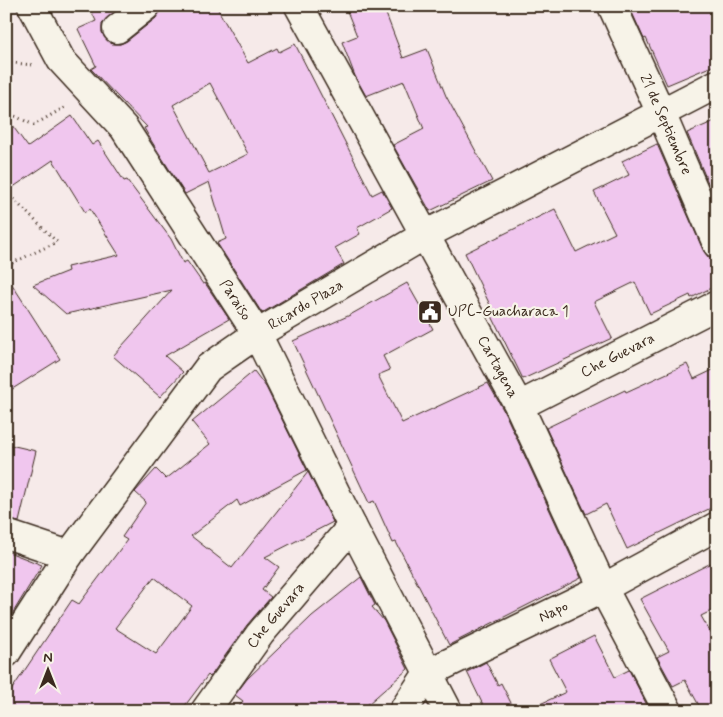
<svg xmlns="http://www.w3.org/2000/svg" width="723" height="717" font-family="Mynerve,sans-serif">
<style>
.building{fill:#f0c6ee;stroke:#3b2a1e;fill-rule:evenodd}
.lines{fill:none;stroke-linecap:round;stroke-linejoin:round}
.street-casing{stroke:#3b2a1e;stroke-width:31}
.path{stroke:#3b2a1e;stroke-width:3;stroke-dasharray:1 4;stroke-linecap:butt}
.street{stroke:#f7f3e8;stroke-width:28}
.labels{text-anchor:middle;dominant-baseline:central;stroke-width:4.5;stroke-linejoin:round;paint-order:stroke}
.street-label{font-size:15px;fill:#3b2a1e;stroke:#f7f3e8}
.poi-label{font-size:15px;fill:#3b2a1e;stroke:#f7f3e8;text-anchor:start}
</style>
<rect width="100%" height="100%" fill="#f6eae9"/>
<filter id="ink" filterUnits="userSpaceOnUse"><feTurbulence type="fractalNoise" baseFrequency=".02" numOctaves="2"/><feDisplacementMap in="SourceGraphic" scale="10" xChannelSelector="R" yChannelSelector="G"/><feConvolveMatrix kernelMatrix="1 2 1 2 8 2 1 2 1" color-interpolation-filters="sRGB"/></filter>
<g filter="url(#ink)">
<path class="building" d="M 89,6 L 121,6 L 102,24 L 102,32 L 105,38 L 112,44 L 120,44 L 127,41 L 156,18 L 161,6 L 216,6 L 248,63 L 277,48 L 279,52 L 295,44 L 372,195 L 382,190 L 392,208 L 357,228 L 360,234 L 335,248 L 344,264 L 262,313 L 217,243 L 226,239 L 209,182 L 185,194 L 152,142 L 144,128 L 147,127 L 91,69 L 96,66 L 78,29 L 96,21 ZM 210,83 L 248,154 L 209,173 L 173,105 Z
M 345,6 L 383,6 L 403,58 L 427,49 L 446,96 L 492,181 L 430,211 L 393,145 L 424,129 L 404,81 L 366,96 L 355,76 L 342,42 L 357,36 Z
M 629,6 L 717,6 L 717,64 L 667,85 L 646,38 L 644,39 Z
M 72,116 L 92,145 L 98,141 L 124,181 L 127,180 L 171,239 L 183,263 L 187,261 L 203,284 L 205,283 L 229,319 L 165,356 L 183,372 L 160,397 L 113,356 L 172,290 L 66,314 L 33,285 L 68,271 L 67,267 L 119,255 L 90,209 L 85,212 L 53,160 L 6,192 L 6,117 L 28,147 Z
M 717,120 L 717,204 L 687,133 Z
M 657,144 L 703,250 L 708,257 L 717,259 L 717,285 L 691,298 L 690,295 L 650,314 L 635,282 L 594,302 L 612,338 L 523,379 L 487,306 L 490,305 L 465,253 L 555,209 L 576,252 L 615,233 L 594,192 L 629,175 L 622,161 Z
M 6,275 L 60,359 L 6,393 Z
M 407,283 L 433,329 L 383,356 L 390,370 L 378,375 L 402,423 L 488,383 L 505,413 L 581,578 L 449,645 L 396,542 L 393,543 L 374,501 L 369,503 L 293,341 L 350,315 Z
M 687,364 L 694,379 L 717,368 L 717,505 L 627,549 L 606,504 L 586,514 L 546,428 L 625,390 L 626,392 Z
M 254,371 L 266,387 L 307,470 L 240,506 L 237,500 L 191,536 L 232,568 L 308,472 L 333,522 L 265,557 L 279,567 L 262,590 L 271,597 L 247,625 L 210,677 L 208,675 L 181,711 L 6,711 L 6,698 L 72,600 L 79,604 L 127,540 L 122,537 L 146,502 L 135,492 L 156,469 L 166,479 L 210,444 L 192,422 ZM 154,577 L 192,606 L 156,654 L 115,628 Z
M 6,444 L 36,451 L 19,522 L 6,519 Z
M 6,551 L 42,565 L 6,624 Z
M 717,560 L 717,608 L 701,616 L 717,644 L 717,711 L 702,711 L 685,680 L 673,686 L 657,657 L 669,651 L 640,599 Z
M 361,577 L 375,605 L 372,607 L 384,621 L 408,669 L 360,711 L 236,711 L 243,701 L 235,695 L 247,679 L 312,616 Z
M 594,636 L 615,677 L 629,670 L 650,711 L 525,711 L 566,692 L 549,659 Z
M 486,662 L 498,685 L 501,683 L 515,711 L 486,711 L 467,672 Z"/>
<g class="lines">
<defs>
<g id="street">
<path id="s1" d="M 32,6 L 61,60 L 124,128 L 257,334 L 352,526 L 448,711"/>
<path id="s2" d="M 299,6 L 519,406 L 603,588 L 668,711"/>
<path id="s3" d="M 612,6 L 661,113 L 717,244"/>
<path d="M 117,29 L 146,6"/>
<path id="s4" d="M 519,406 L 717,305"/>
<path d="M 6,534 L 69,555"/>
<path id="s5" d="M 6,653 L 69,555 L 208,368 L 257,334 L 425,235 L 717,84"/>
<path id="s6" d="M 205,711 L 260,634 L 352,526"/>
<path id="s7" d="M 403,711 L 428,673 L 603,588 L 717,526"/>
</g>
</defs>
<use href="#street" class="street-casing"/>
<path class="path" d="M 6,62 L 32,65
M 6,112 L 34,125 L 65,107
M 6,192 L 57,242 L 6,266"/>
<use href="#street" class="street"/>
</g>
</g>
<defs>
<symbol id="civic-square" viewBox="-11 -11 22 22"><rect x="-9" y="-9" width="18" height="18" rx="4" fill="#3b2a1e" stroke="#f7f3e8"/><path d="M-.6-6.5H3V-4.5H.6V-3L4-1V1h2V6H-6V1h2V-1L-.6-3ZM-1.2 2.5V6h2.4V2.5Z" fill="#fff"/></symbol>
</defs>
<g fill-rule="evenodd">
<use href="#civic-square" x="416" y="298" width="28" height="28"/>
</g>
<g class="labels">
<g class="street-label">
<text stroke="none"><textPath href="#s3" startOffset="130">21 de Septiembre</textPath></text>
<text stroke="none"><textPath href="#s1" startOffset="359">Paraiso</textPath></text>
<text stroke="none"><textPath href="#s5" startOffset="466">Ricardo Plaza</textPath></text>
<text stroke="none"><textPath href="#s4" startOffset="111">Che Guevara</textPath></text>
<text stroke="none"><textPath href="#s2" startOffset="412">Cartagena</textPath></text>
<text stroke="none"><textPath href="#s7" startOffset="185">Napo</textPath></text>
<text stroke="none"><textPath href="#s6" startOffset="119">Che Guevara</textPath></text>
</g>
<g class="poi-label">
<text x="448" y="312">UPC-Guacharaca 1</text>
</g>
</g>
<rect width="723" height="717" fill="none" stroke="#f7f3e8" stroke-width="25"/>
<rect x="12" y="12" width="698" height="692" fill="none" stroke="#3b2a1e" stroke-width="2" filter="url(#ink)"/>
<g transform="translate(48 670)" stroke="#f7f3e8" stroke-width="4" paint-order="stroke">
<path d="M0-4L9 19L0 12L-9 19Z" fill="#3b2a1e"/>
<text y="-8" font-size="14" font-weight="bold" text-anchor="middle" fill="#3b2a1e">N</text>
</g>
</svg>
